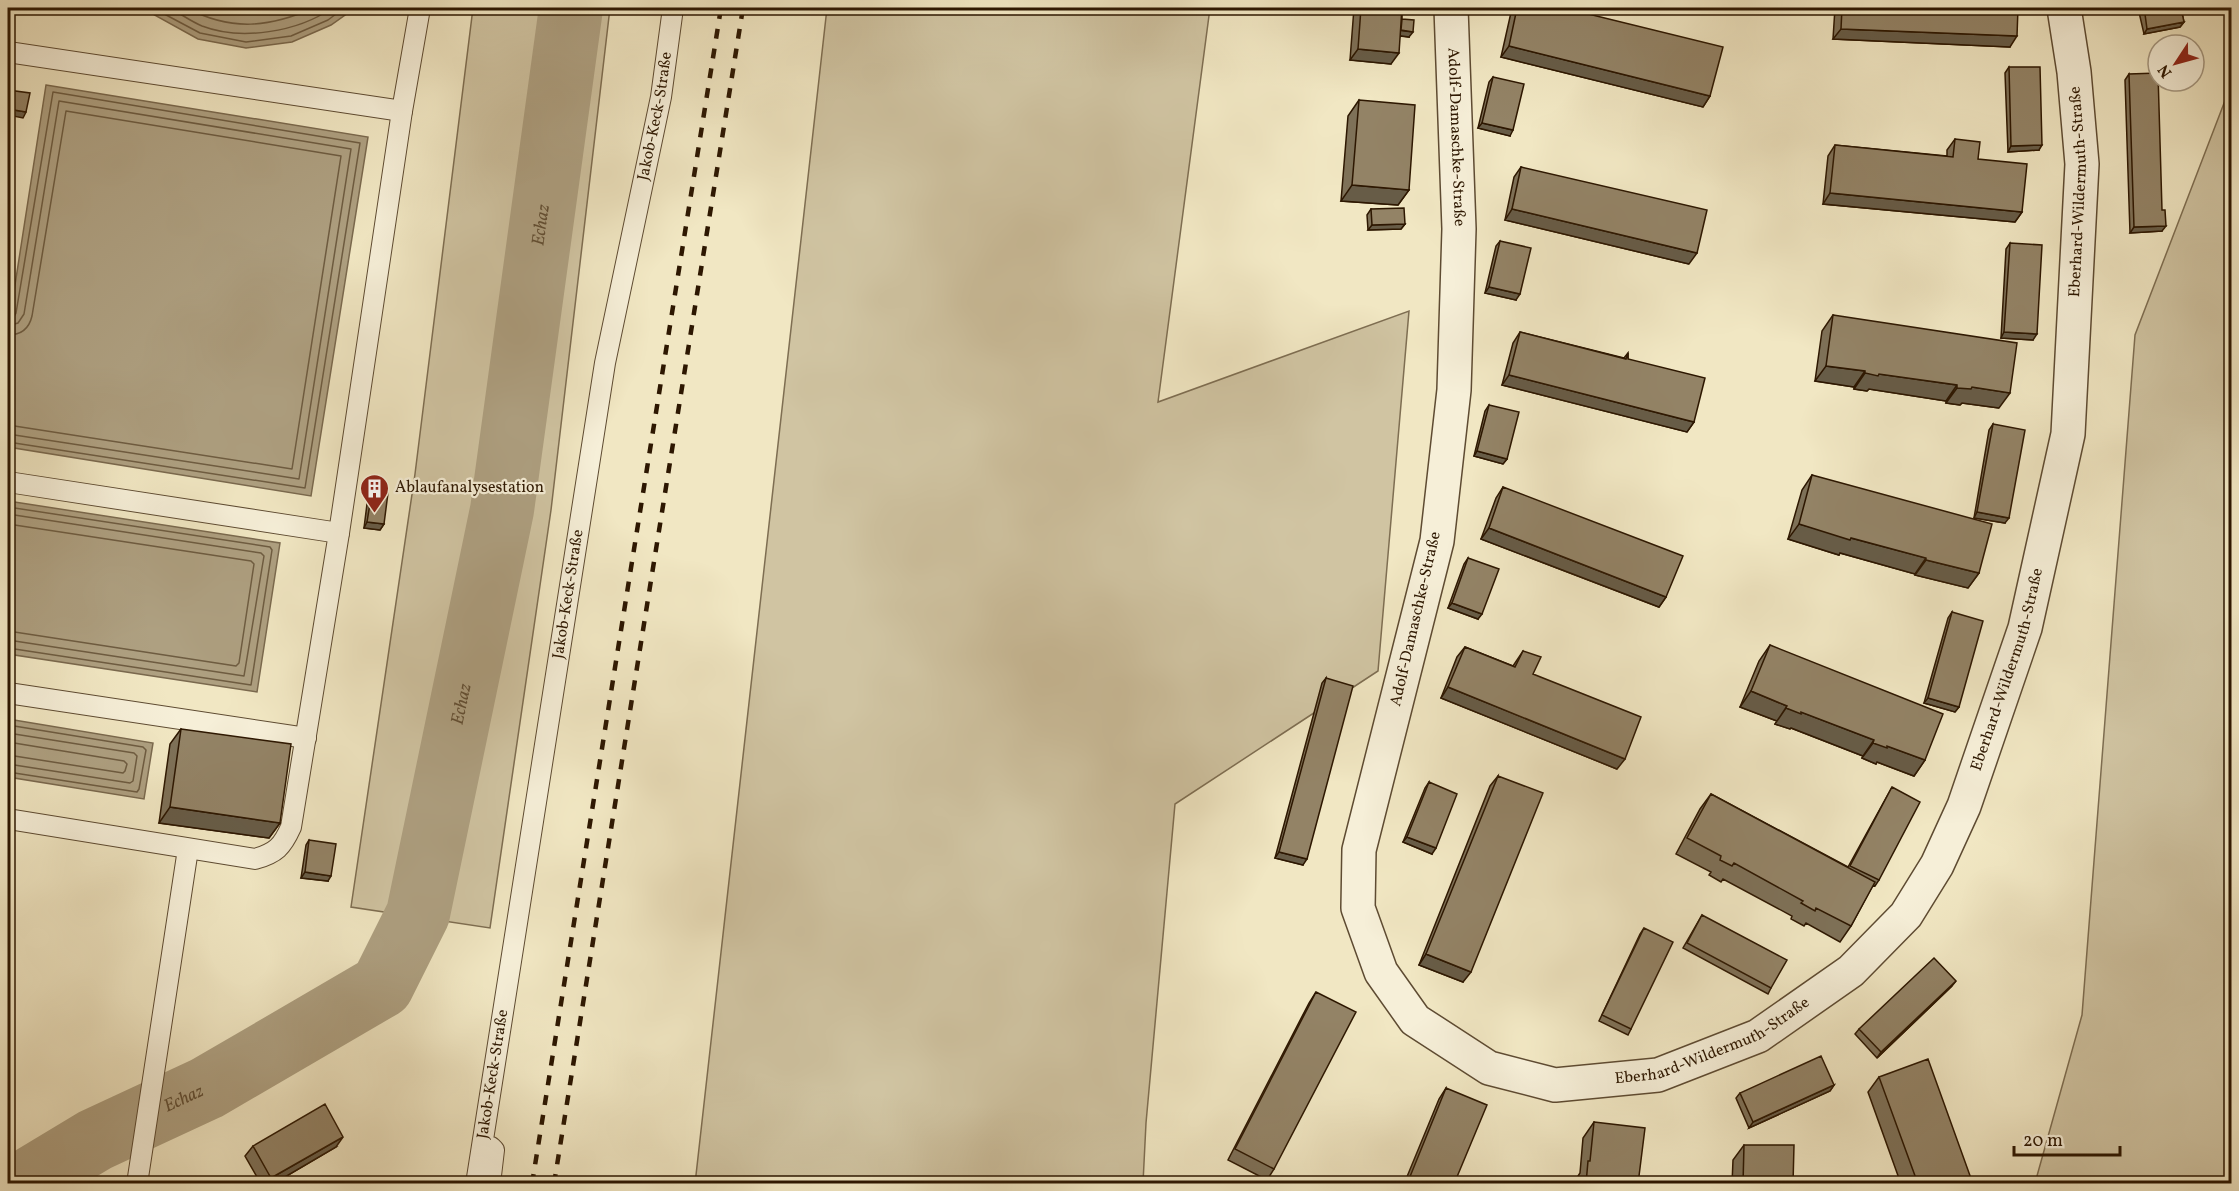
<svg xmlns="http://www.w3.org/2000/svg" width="2239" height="1191" font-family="Vollkorn,serif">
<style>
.green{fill:#d0c4a2;stroke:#7e6e52;stroke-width:1.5}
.water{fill:#aea081;stroke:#7a694e;stroke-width:1.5}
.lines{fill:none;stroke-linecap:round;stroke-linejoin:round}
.shore{stroke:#6e5c41;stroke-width:1.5}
.river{stroke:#aea081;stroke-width:64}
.service-casing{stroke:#5e4b32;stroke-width:22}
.minor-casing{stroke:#5e4b32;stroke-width:36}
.service{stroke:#f6efd8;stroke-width:20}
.minor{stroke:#f6efd8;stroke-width:33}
.rail{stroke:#2d1701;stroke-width:4.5;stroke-dasharray:10 10;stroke-linecap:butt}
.wall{fill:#7e7158;stroke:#2d1701;stroke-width:1.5}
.shaded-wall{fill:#675c47;stroke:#2d1701;stroke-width:1.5}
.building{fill:#938366;stroke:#2d1701;stroke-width:1.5}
.labels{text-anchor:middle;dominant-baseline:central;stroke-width:4.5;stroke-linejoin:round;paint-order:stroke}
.street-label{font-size:16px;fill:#2d1701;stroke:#f6efd8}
.poi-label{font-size:16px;fill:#2d1701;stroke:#f6efd8;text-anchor:start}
.water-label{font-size:18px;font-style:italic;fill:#614e34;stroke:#f6efd8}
</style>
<rect width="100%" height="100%" fill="#f1e7c3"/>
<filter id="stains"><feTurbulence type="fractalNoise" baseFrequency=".00333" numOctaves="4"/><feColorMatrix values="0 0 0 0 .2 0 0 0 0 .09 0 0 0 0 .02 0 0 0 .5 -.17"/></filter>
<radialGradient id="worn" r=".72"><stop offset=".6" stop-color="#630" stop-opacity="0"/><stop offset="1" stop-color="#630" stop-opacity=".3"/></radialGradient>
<path class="green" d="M 473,8 L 610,8 L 551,510 L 490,928 L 351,907 L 415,474 Z
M 827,8 L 1210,8 L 1158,402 L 1409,311 L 1378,671 L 1175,804 L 1146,1123 L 1143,1183 L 695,1184 Z
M 2231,85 L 2231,1183 L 2035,1183 L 2082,1015 L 2135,335 Z"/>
<path class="water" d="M 145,8 L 355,8 L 331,25 L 292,42 L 246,48 L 198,39 L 149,12 Z
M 46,85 L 368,137 L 311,496 L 8,447 L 8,330 Z
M 8,501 L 280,543 L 257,692 L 8,654 Z
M 8,719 L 153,743 L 144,799 L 8,777 Z"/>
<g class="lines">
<path class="shore" d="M 153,8 L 200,33 L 246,42 L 291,36 L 328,20 L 344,8
M 169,8 C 180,13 190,21 202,26 C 241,41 298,32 332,8
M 187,8 C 232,32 270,27 314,8
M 8,319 L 13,318 L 16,313 L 53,92 L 360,143 L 305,488 L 8,442
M 8,326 L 18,323 L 24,314 L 59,101 L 351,149 L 299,479 L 8,434
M 8,335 C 20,335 29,329 32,316 L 66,111 L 341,156 L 292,469 L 8,425
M 8,507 L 270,547 L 272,550 L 251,685 L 8,648
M 8,514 L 261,553 L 264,556 L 244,676 L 8,640
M 8,524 L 251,561 L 254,564 L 239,663 L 236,666 L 8,631
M 8,725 L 143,747 L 146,750 L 139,789 L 137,792 L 8,772
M 8,733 L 134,753 L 137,756 L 133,781 L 130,783 L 8,764
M 8,742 L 124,761 L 127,764 L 125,771 L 123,773 L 8,755"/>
<path class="river" id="s1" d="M 22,1184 L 95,1140 L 207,1088 L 382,986 L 418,914 L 502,510 L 571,8"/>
<defs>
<g id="service">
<path d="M 8,52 L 402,111"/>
<path d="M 8,482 L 339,533"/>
<path d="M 8,693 L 306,738"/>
<path d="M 8,819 L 255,859 C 276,853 282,847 291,827 L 339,533 L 402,111 L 420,8"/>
<path d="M 137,1184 L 188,849"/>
<path id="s2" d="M 476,1184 L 605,363 L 661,97 L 673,8"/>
<path d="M 490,1184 L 494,1150 L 491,1147"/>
</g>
<g id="minor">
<path id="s3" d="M 1451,8 L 1459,229 L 1454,390 L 1437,541 L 1359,850 L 1358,908 L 1381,972 L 1415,1020 L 1489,1068 L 1555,1085 L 1658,1075 L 1758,1036 L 1851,971 L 1906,915 L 1937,865 L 1964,806 L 2025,628 L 2068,434 L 2082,164 L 2074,72 L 2064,8"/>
</g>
</defs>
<use href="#service" class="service-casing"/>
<use href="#minor" class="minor-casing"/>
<use href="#service" class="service"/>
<use href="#minor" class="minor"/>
<path class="rail" d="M 532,1184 L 721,8
M 554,1184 L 743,8"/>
</g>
<path class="wall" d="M 1354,8 L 1402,8 L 1402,19 L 1409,37 L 1400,36 L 1391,64 L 1350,60 Z
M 1512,8 L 1564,8 L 1710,96 L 1703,107 L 1501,57 Z
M 1835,8 L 2018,8 L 2010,47 L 1833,39 Z
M 2138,8 L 2181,8 L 2184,22 L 2180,27 L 2144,34 Z
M 2009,67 L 2039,150 L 2008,152 L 2005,73 Z
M 2129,74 L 2162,231 L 2130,233 L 2125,80 Z
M 1493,77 L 1510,136 L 1478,128 L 1489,82 Z
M 1359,100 L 1409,190 L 1398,205 L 1341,201 L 1348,116 Z
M 1955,139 L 1978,159 L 2022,212 L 2015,222 L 1823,204 L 1828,156 L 1835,145 L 1947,156 L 1947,150 Z
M 1521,167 L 1689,264 L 1505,220 L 1514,177 Z
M 1371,209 L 1405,224 L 1401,229 L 1368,230 L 1367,215 Z
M 1500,241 L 1516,300 L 1485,293 L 1496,246 Z
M 2010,243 L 2033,340 L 2001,338 L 2006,249 Z
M 1833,315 L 1999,408 L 1962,403 L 1960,405 L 1946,403 L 1946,401 L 1869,389 L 1867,391 L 1854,389 L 1854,387 L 1815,381 L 1822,331 Z
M 1520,332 L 1624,358 L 1628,353 L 1628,359 L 1694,422 L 1687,432 L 1502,385 L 1513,343 Z
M 1489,405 L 1507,459 L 1503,464 L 1474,456 L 1485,411 Z
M 1993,424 L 2005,523 L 1974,518 L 1989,430 Z
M 1812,475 L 1979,573 L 1968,588 L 1915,575 L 1915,574 L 1840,553 L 1839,555 L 1788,539 L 1802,490 Z
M 1503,487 L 1666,597 L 1659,607 L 1481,539 L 1496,498 Z
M 372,491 L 384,524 L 380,530 L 364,528 L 368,496 Z
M 1468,558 L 1478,619 L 1448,608 L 1464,564 Z
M 1952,612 L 1959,707 L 1955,712 L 1924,703 L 1948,618 Z
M 1770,645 L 1925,760 L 1914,776 L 1877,762 L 1876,764 L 1862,758 L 1863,756 L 1791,728 L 1790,729 L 1775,724 L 1777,721 L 1740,707 L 1759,661 Z
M 1465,647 L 1513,666 L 1523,651 L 1533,674 L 1617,769 L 1441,698 L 1457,657 Z
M 1326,678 L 1303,865 L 1275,858 L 1322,683 Z
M 181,729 L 280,823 L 269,838 L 159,823 L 170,744 Z
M 1498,776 L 1463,982 L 1419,965 L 1490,786 Z
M 1429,782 L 1432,854 L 1403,842 L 1425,788 Z
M 1892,787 L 1879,880 L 1875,886 L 1873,885 L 1851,926 L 1840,942 L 1806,923 L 1804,926 L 1791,919 L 1792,916 L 1723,879 L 1721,882 L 1709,875 L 1711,872 L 1676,854 L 1700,809 L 1711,794 L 1848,867 Z
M 309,840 L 328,881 L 301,878 L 306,845 Z
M 1702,915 L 1771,988 L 1768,994 L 1683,948 Z
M 1644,928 L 1631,1029 L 1628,1035 L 1599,1021 L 1640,934 Z
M 1952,986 L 1877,1058 L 1855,1034 L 1859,1029 Z
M 1316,992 L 1274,1169 L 1267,1180 L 1228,1160 L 1309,1003 Z
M 1879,1077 L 1973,1184 L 1901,1184 L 1868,1092 Z
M 1834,1085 L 1830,1091 L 1749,1128 L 1736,1098 L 1740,1093 Z
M 1446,1088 L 1454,1184 L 1404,1184 L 1439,1099 Z
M 1594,1122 L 1638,1184 L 1577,1184 L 1578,1176 L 1580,1173 L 1583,1138 Z
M 1744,1145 L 1793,1184 L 1732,1184 L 1733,1160 Z
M 253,1146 L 336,1147 L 273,1184 L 261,1184 L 245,1156 Z"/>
<path class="shaded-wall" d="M 2154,8 L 2181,8 L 2145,14 L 2148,9 Z
M 2184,22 L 2180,27 L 2144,34 L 2147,29 Z
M 1841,29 L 2017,36 L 2010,47 L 1833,39 Z
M 1397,30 L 1413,32 L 1409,37 L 1394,35 Z
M 1509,46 L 1710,96 L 1703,107 L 1501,57 Z
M 1358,49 L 1399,53 L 1391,64 L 1350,60 Z
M 8,109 L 26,112 L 23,118 L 8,115 Z
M 1482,123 L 1513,130 L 1510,136 L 1478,128 Z
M 2042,145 L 2039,150 L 2008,152 L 2011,146 Z
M 1352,185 L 1409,190 L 1398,205 L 1341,201 Z
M 1830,193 L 2022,212 L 2015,222 L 1823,204 Z
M 1512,209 L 1697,253 L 1689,264 L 1505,220 Z
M 1405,224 L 1401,229 L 1368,230 L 1372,225 Z
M 2166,226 L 2162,231 L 2130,233 L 2134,227 Z
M 1489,287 L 1520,294 L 1516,300 L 1485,293 Z
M 2004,332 L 2037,334 L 2033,340 L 2001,338 Z
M 1826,366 L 1865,371 L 1854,387 L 1815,381 Z
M 1865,373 L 1879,374 L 1957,385 L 1946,401 L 1869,389 L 1867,391 L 1854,389 Z
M 1509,375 L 1694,422 L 1687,432 L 1502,385 Z
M 1972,387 L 2010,393 L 1999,408 L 1962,403 L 1960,405 L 1946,403 L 1957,388 Z
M 1477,451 L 1507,459 L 1503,464 L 1474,456 Z
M 1977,512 L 2009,518 L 2005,523 L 1974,518 Z
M 367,522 L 384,524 L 380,530 L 364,528 Z
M 1799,524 L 1851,538 L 1926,558 L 1915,574 L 1840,553 L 1839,555 L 1788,539 Z
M 1489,528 L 1666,597 L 1659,607 L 1481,539 Z
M 1926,560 L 1979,573 L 1968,588 L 1915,575 Z
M 1452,603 L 1482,614 L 1478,619 L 1448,608 Z
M 1448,687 L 1625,759 L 1617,769 L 1441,698 Z
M 1751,691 L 1787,706 L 1777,721 L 1740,707 Z
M 1928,698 L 1959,707 L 1955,712 L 1924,703 Z
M 1786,708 L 1801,712 L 1874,740 L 1863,756 L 1791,728 L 1790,729 L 1775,724 Z
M 1873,743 L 1887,746 L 1925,760 L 1914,776 L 1877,762 L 1876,764 L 1862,758 Z
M 170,807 L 280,823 L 269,838 L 159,823 Z
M 1407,837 L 1436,848 L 1432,854 L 1403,842 Z
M 1279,852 L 1307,859 L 1303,865 L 1275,858 Z
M 305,872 L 331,876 L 328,881 L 301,878 Z
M 1426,954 L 1471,972 L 1463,982 L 1419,965 Z
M 1956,981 L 1952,986 L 1877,1058 L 1881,1052 Z
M 1834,1085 L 1830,1091 L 1749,1128 L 1753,1122 Z
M 343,1137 L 336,1147 L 273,1184 L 267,1184 L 271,1178 Z"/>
<path class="building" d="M 1361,8 L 1402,8 L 1399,53 L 1358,49 Z
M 1517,8 L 1564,8 L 1723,47 L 1710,96 L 1509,46 Z
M 1842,8 L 2018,8 L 2017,36 L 1841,29 Z
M 2178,8 L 2181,8 L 2184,22 L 2147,29 L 2145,14 Z
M 1402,19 L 1414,20 L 1413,32 L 1401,30 Z
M 2009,67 L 2040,67 L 2042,145 L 2011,146 Z
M 2158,73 L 2162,210 L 2165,210 L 2166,226 L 2134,227 L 2129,74 Z
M 1493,77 L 1524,84 L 1513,130 L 1482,123 Z
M 8,90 L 30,93 L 26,112 L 8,109 Z
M 1359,100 L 1415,105 L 1409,190 L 1352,185 Z
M 1955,139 L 1980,142 L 1978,159 L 2027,164 L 2022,212 L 1830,193 L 1835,145 L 1953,157 Z
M 1521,167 L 1707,210 L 1697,253 L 1512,209 Z
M 1404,208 L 1405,224 L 1372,225 L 1371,209 Z
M 1500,241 L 1531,248 L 1520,294 L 1489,287 Z
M 2010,243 L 2042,245 L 2037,334 L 2004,332 Z
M 1833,315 L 2017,343 L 2010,393 L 1972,387 L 1971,389 L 1957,388 L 1957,385 L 1879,374 L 1878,376 L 1865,373 L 1865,371 L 1826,366 Z
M 1520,332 L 1626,359 L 1628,353 L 1628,359 L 1705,378 L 1694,422 L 1509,375 Z
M 1489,405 L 1519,412 L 1507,459 L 1477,451 Z
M 1993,424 L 2025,430 L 2009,518 L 1977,512 Z
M 1812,475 L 1992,524 L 1979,573 L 1926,560 L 1926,558 L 1851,538 L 1850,540 L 1799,524 Z
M 1503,487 L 1683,556 L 1666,597 L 1489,528 Z
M 372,491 L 388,493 L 384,524 L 367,522 Z
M 1468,558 L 1499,569 L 1482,614 L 1452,603 Z
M 1952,612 L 1983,621 L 1959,707 L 1928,698 Z
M 1770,645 L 1943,714 L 1925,760 L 1887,746 L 1887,748 L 1873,743 L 1874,740 L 1801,712 L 1801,714 L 1786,708 L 1787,706 L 1751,691 Z
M 1465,647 L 1515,667 L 1523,651 L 1541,657 L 1533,674 L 1641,717 L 1625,759 L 1448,687 Z
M 1326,678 L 1353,686 L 1307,859 L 1279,852 Z
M 181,729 L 291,744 L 280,823 L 170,807 Z
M 1498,776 L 1543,793 L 1471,972 L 1426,954 Z
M 1429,782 L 1457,794 L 1436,848 L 1407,837 Z
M 1892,787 L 1920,802 L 1879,880 L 1850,866 Z
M 1711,794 L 1875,882 L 1851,926 L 1816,908 L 1815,911 L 1801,903 L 1803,901 L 1734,863 L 1732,866 L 1720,860 L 1721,856 L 1687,838 Z
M 309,840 L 336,844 L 331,876 L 305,872 Z
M 1702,915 L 1787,960 L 1771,988 L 1687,943 Z
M 1644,928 L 1673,942 L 1631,1029 L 1602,1015 Z
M 1934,958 L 1956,981 L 1881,1052 L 1859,1029 Z
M 1316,992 L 1356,1012 L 1274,1169 L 1235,1149 Z
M 1821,1056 L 1834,1085 L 1753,1122 L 1740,1093 Z
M 1928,1059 L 1973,1184 L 1918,1184 L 1879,1077 Z
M 1446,1088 L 1487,1105 L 1454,1184 L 1407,1184 Z
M 325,1104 L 343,1137 L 271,1178 L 253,1146 Z
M 1594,1122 L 1645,1128 L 1638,1184 L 1586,1184 L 1588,1161 L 1590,1161 Z
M 1744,1145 L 1794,1145 L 1793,1184 L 1743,1184 Z"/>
<defs>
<symbol id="building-pin" viewBox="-11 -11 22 30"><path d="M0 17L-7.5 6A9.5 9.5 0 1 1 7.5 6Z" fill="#8f2418" stroke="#f6efd8"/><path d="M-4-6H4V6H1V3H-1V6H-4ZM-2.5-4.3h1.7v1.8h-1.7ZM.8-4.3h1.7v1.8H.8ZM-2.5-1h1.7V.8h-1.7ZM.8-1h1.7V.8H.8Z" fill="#fff"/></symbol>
</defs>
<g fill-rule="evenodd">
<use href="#building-pin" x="358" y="472" width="33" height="45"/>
</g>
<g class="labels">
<g class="street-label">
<text stroke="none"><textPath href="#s2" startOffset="1083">Jakob-Keck-Straße</textPath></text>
<text stroke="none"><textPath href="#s3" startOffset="129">Adolf-Damaschke-Straße</textPath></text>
<text stroke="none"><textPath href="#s3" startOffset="2350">Eberhard-Wildermuth-Straße</textPath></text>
<text stroke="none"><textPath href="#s2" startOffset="597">Jakob-Keck-Straße</textPath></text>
<text transform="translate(1416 619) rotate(-77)">Adolf-Damaschke-Straße</text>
<text stroke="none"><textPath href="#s3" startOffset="1864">Eberhard-Wildermuth-Straße</textPath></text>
<text stroke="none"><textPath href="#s3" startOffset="1360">Eberhard-Wildermuth-Straße</textPath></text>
<text stroke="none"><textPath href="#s2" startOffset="111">Jakob-Keck-Straße</textPath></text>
</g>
<g class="poi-label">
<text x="395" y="488">Ablaufanalysestation</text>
</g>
<g class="water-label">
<text stroke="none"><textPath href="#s1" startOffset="1192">Echaz</textPath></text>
<text stroke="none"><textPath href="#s1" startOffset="706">Echaz</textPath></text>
<text stroke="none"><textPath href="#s1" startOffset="183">Echaz</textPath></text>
</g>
</g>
<rect width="2239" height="1191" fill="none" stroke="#f1e7c3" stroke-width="30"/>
<rect x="9" y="9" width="2221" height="1173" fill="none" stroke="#2d1701" stroke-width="3"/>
<rect x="15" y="15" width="2209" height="1161" fill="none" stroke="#2d1701" stroke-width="1.5"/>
<g transform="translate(2176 63) rotate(234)"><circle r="28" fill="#f6efd8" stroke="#a69982" stroke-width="1.5"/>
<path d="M0-4.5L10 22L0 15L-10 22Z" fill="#8f2418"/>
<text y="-9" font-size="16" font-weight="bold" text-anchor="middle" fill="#2d1701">N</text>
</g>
<path d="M2014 1146v9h106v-9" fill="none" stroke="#2d1701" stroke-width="3"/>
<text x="2023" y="1146" font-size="18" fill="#2d1701" stroke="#f6efd8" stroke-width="4.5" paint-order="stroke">20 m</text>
<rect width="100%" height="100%" filter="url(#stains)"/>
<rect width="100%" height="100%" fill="url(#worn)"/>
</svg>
